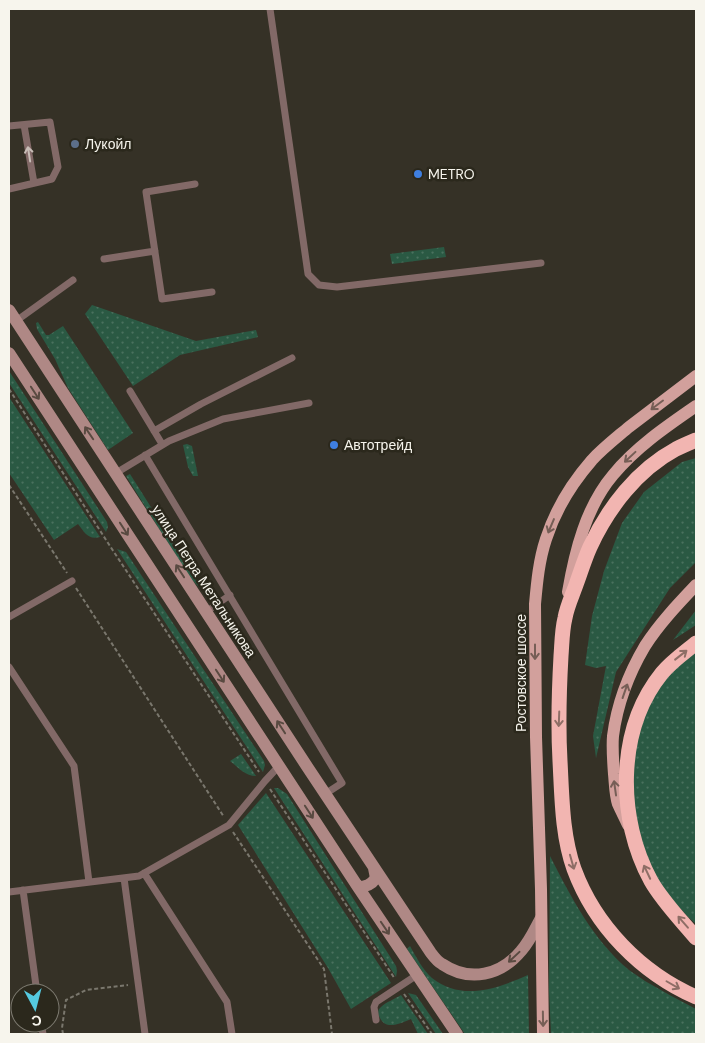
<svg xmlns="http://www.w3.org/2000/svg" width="705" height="1043" font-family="'DM Sans',sans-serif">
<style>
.grass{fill:url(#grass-dots)}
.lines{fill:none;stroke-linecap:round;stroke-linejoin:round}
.path{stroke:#7a776d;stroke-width:2;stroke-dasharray:4 2.5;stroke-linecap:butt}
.lane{stroke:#826967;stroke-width:7}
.secondary{stroke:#af8885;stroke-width:12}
.primary{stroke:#d2a09c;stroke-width:12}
.highway{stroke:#f2b5b1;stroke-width:15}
.oneway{stroke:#c8bdb7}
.oneway2{stroke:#594a41}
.oneway3{stroke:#765e56}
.oneway4{stroke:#8e6e66}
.service-dot{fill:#5c6f8a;stroke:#2b281c;stroke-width:2}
.shop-dot{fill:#3f7fe0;stroke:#2b281c;stroke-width:2}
.labels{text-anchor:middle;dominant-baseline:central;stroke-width:5;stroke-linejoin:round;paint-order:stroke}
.poi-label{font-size:14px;fill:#f7f5ed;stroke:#2b281c;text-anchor:start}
.street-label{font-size:14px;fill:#f7f5ed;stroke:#2b281c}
</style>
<defs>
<pattern id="grass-dots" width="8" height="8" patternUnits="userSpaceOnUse" patternTransform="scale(1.25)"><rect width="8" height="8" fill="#2a5943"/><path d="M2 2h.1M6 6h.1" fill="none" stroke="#4a715e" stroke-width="1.8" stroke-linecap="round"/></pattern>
</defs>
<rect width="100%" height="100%" fill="#353126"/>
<path class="grass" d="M 444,247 L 446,257 L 392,264 L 390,254 Z
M 92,305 L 196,341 L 256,330 L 258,337 L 180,355 L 133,386 L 85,314 Z
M 38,322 L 46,335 L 49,335 L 63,326 L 133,433 L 108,450 L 68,388 L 55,359 L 37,329 L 36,323 Z
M 9,371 L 107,522 L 108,527 L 106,532 L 9,383 Z
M 9,397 L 100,537 C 88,540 85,533 78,524 L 54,540 L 9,473 Z
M 187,444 L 192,446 L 198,476 L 193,476 L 188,467 L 183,445 Z
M 696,458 L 696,562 L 670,588 L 616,672 L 596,758 L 593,736 L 606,666 L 596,668 L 585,665 L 592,616 L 604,571 L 622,523 L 644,492 L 682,462 Z
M 130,474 L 206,594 L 190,578 L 126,476 Z
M 117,549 L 126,552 L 264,761 L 265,765 L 263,772 Z
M 696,610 L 696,625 L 673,640 Z
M 696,647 L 696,924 L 688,917 L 671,898 L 656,877 L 644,851 L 634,822 L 628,770 L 644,707 L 680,658 Z
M 241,754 L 256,776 C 245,776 239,768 230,761 Z
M 274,788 L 278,788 L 287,794 L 396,966 L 397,971 L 396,977 Z
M 266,793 L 391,983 L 351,1009 L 328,968 L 238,825 Z
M 550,856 C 571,897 593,940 629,970 C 634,974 640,977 645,981 C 662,991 679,1000 696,1009 L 696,1034 L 551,1034 L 549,991 Z
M 410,946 C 416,957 423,970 432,978 C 462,1002 498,988 528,975 L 529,1034 L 465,1034 L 407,949 Z
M 408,993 L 416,995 L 443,1034 L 436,1034 Z
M 401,995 L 428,1034 L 418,1034 L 411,1019 C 401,1023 386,1031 380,1018 C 378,1014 377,1010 381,1007 C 386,1002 395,999 401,995 Z"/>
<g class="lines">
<path class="path" d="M 9,389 L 108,543 L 259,772
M 9,485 L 67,573
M 76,588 L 224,817
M 270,789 L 395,979
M 233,832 L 324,969 L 332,1034
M 404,994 L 432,1034
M 63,1034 L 62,1028 L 66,1000 L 86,990 L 128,985"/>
<path class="lane" d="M 270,9 L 308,274 L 319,285 L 337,287 L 541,263
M 24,125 L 34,183
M 9,126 L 50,122 L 58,167 L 52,179 L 9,189
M 195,184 L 146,192 L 162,299 L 212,292
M 104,259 L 155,251
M 16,321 L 73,280
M 130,391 L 162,444
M 154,431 L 201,404 L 292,358
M 145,455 L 342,783 L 325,794
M 116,473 L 169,441 L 223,419 L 309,403
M 206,612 L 230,595
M 9,617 L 72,581
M 9,667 L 74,766 L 89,882
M 144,873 L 227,1002 L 232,1034
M 124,878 L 145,1034
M 23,890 L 37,993
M 9,892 L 139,876 L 229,825 L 265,781 L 279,766
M 376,1020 L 374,1007 L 376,1002 L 417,975
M 41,1023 L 43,1034"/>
<path class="secondary" d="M 9,310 L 308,768 L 431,953 C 434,957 438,962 442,964 C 470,983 501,975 521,951 C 530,941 535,929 541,918
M 9,353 L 358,887 L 457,1034
M 358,887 C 366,887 371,885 376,878 L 374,868"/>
<path class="primary" d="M 568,592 C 575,551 586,507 613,475 C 636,447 667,426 696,406
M 628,825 C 625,818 621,811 618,804 C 615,795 615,784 614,774 C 613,761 612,748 613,736 C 617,705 629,673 645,646 C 659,624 678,604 696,585
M 543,1034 L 541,889 L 536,737 L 535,604 C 537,582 539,560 546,539 C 555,511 572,483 592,460 C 603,448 616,438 629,427 C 651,410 674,393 696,376"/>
<path class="highway" d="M 696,440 C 689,443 682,446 676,449 C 637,470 608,508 590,547 C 585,558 581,571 577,582 C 573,594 567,606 565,618 C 562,630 562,643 561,656 C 559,691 558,726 560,761 C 562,798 562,835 574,869 C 595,926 641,973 696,997
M 696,643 C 684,653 672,661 662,673 C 616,730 617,819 651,881 C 663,902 681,920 696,938"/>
</g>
<defs><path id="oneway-shaft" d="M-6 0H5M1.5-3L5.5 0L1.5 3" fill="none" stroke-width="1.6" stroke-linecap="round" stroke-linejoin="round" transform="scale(1.25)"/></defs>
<use class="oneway" href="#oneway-shaft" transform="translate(29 154) rotate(-99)"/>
<g class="oneway2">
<use href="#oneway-shaft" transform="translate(35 393) rotate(57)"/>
<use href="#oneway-shaft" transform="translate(89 433) rotate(-124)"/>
<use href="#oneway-shaft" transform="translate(124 529) rotate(57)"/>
<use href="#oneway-shaft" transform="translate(180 571) rotate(-123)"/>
<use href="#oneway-shaft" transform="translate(220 676) rotate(57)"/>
<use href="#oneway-shaft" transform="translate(281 727) rotate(-123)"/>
<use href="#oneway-shaft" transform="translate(309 812) rotate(57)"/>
<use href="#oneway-shaft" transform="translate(385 928) rotate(56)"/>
<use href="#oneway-shaft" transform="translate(514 957) rotate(137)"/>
</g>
<g class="oneway3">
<use href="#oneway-shaft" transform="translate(657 405) rotate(143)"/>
<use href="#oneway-shaft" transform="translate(630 457) rotate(137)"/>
<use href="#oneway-shaft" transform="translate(551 526) rotate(113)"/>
<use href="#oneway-shaft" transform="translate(535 652) rotate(90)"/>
<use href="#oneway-shaft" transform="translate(625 691) rotate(-71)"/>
<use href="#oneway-shaft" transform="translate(615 788) rotate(-98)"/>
<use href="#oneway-shaft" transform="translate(543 1019) rotate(89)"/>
</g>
<g class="oneway4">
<use href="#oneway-shaft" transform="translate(681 655) rotate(-38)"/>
<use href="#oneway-shaft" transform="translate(559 719) rotate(92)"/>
<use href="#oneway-shaft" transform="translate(572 862) rotate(74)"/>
<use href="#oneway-shaft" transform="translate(647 872) rotate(-115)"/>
<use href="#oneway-shaft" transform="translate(683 922) rotate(-131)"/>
<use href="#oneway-shaft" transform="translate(673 985) rotate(30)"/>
</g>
<circle class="service-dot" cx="75" cy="144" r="5"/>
<g class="shop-dot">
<circle cx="418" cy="174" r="5"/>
<circle cx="334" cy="445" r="5"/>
</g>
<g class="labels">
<g class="poi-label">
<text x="85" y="144">Лукойл</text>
<text x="428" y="174">METRO</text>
<text x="344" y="445">Автотрейд</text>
</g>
<g class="street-label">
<text transform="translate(204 581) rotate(57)">улица Петра Метальникова</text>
<text transform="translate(521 673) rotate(-90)">Ростовское шоссе</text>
</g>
</g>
<rect width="705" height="1043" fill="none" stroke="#f7f5ed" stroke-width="20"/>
<g transform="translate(35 1008) rotate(173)"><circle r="24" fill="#2b281c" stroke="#7d7a70"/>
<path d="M0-4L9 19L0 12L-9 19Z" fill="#55cae0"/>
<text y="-8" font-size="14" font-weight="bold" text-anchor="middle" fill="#f7f5ed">С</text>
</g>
</svg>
